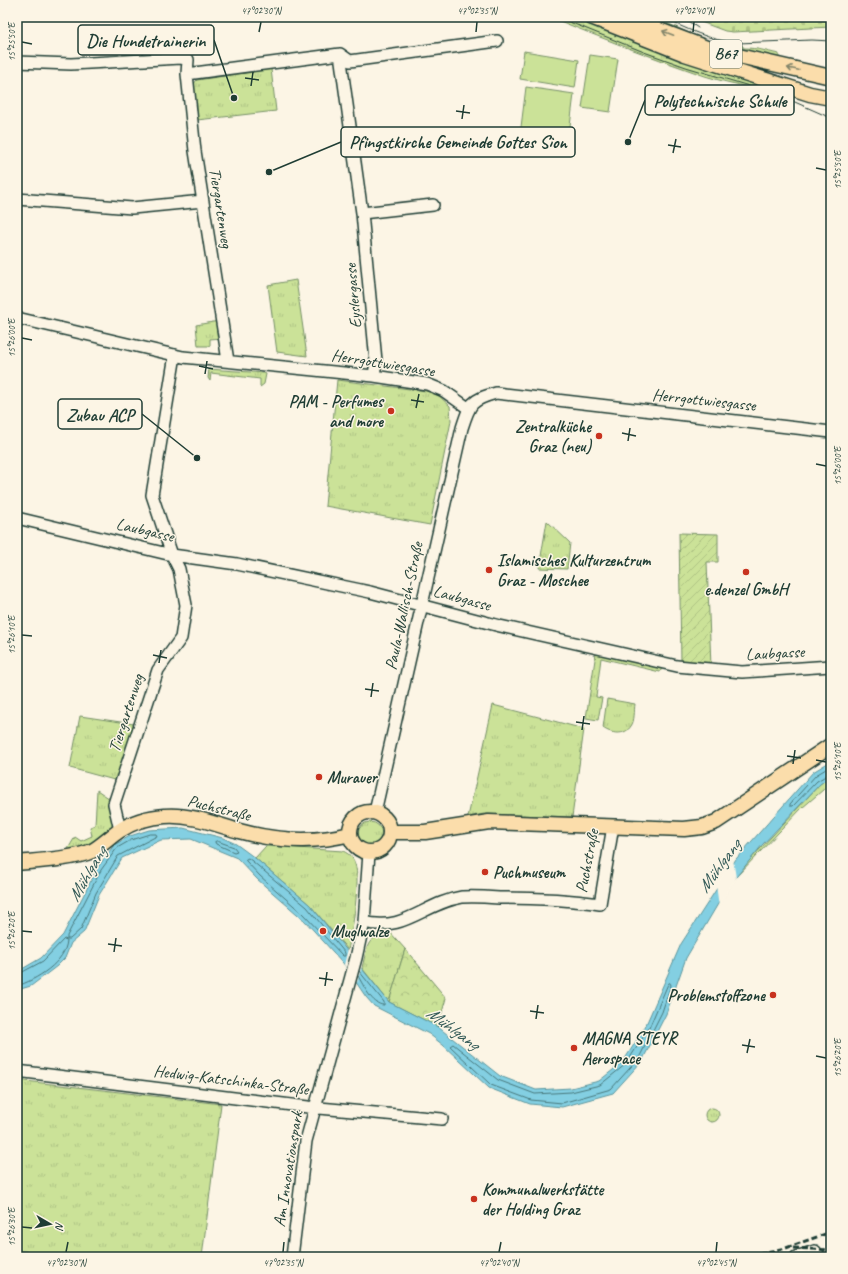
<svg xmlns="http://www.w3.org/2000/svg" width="848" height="1274" font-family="Caveat,sans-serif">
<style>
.grass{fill:url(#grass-tufts);stroke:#759066}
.forest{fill:url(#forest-crowns);stroke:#759066}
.cemetery{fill:url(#cemetery-stones);stroke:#759066}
.garden{fill:url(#garden-furrows);stroke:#759066}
.pitch{fill:#cbe298;stroke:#759066}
.water{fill:#83cfe2;stroke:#5b959c}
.pier{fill:#fcf5e5}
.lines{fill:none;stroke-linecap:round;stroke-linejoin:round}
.shore{stroke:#47777a;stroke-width:1}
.minor-casing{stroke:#1f3d34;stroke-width:14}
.major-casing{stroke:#1f3d34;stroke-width:17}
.minor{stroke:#fcf5e5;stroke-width:11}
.major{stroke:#fbddab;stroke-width:14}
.tram{stroke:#1f3d34;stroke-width:1}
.rail{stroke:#1f3d34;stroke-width:3;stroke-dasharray:6 3;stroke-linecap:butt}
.oneway{stroke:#82856a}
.ticks{fill:none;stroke:#1f3d34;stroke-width:1.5}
.poi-dot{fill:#c8321e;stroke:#fcf5e5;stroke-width:1.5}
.labels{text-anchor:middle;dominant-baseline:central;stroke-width:3;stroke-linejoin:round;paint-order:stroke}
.shield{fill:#fcf5e5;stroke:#617469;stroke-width:1}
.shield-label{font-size:16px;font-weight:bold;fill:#1f3d34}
.street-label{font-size:17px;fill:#1f3d34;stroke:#fcf5e5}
.poi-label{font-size:17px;font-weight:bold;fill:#1f3d34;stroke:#fcf5e5;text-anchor:start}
.water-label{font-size:18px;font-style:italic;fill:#335a57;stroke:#fcf5e5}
.leader{fill:none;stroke:#1f3d34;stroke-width:1.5}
.callout-dot{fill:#1f3d34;stroke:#fcf5e5;stroke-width:1.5}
.callout{fill:#fcf5e5;stroke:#1f3d34;stroke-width:1.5}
.callout-label{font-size:18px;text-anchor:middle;font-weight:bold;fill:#1f3d34}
.neatline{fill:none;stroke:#1f3d34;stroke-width:1.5}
.ticks-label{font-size:10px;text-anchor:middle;fill:#1f3d34}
</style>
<defs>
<pattern id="grass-tufts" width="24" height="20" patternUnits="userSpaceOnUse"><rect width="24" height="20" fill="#cbe298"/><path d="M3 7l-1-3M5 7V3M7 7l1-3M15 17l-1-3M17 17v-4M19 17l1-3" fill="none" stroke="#aec384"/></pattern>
<pattern id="forest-crowns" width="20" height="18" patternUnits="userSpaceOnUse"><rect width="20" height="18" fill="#cbe298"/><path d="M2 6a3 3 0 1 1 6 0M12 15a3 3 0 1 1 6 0" fill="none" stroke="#aec384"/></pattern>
<pattern id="cemetery-stones" width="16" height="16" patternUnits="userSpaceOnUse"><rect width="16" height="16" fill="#cbe298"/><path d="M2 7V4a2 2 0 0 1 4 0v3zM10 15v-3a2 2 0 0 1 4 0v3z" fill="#aec384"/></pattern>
<pattern id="garden-furrows" width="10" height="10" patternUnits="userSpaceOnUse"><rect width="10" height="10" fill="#cbe298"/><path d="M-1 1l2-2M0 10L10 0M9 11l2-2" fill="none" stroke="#aec384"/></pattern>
</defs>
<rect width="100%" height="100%" fill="#fcf5e5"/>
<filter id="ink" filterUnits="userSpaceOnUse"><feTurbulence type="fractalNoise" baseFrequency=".025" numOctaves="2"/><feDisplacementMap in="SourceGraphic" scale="8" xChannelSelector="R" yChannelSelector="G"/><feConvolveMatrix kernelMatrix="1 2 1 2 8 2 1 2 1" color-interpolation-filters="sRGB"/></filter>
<g filter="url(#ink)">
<path class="grass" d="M 550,17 L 578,17 L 636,41 L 780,89 L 779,96 C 755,87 730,84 705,76 C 653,58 601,38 550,17 Z
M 636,17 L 653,17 L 710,42 L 743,46 L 743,48 C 760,48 764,51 779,54 L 779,58 L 795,61 L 795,64 L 704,42 Z
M 271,69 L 276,111 L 197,120 L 192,86 L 197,80 Z
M 296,280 L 307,356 L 277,352 L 268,285 Z
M 219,321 L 221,338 L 210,339 L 210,346 L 198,346 L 196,325 Z
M 209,369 L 264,373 L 266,374 L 264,384 L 260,387 L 260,379 L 211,373 L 210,381 L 208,378 Z
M 337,380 L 426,391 L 438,395 L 450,406 L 451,421 L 430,525 L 325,506 Z
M 547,521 L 570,543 L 567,569 L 539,568 Z
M 596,653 L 662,668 L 660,672 L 601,658 L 596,697 L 602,698 L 598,720 L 586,718 Z
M 607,699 L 635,704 C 634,710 635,721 631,726 C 625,736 611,734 603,728 Z
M 493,705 L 584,729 L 572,817 L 484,814 L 468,817 Z
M 80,716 L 134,724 L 118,781 L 70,768 Z
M 97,790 L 113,801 C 112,808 114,819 112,826 C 108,841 83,849 69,851 L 68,849 L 75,837 L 81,841 L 92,836 L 90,827 L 95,825 Z
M358 834a12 12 0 1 1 24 0a12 12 0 1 1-24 0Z
M 266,846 L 343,851 C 349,854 353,857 355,864 C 361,880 352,932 348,950 L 310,905 L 255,858 Z
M 388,930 L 405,949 L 389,1002 L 362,968 C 368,944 365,941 388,930 Z
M 17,1080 L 221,1104 L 202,1257 L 65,1257 L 17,1250 Z
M705 1115a7 7 0 1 1 14 0a7 7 0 1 1-14 0Z"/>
<path class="forest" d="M 831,776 L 831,783 L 802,808 L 736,877 L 736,875 L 820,784 Z
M 405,949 L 446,998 L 438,1027 L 389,1002 Z"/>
<path class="cemetery" d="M 701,17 L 831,17 L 831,27 L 733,32 L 725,31 L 701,22 Z"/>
<path class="garden" d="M 679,533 L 718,534 L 718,562 L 707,562 L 711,667 L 681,662 Z"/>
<path class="pitch" d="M 524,51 L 579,60 L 575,88 L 520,79 Z
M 590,55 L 618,59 L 610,112 L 582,108 Z
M 526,87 L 574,94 L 568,142 L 520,135 Z"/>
<path class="water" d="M 831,761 L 831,776 L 820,784 L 763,844 L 728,887 L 686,958 L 666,1014 L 642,1061 L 613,1093 L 562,1107 L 530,1104 L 489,1088 L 443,1045 L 429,1034 L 374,1006 L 366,997 L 343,963 L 305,921 L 257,879 L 237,858 L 191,839 L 161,840 L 122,858 L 99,895 L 84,932 L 71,943 L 65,958 L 57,966 L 31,986 L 17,990 L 17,972 L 41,958 L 63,935 L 98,867 L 114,845 L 130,836 L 149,830 L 183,828 L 223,838 L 236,844 L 255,858 L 310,905 L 389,1002 L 438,1027 L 500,1076 L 536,1090 L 571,1088 L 599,1081 L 623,1062 L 645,1027 L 681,944 L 736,859 L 813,772 Z"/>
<path class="pier" d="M 733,859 L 736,878 L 719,906 L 716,885 Z
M 348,949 L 362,966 L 357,983 L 344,965 Z"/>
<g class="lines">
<path class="shore" d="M 831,766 L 816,775 L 790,804 L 790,806 L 793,806 L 817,781 L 831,773
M 150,834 L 156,834 L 157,836 L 118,856 L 96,893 L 81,929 L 70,939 L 67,939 L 67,936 L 101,870 L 117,848 L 131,840 Z
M 217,841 L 234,847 L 237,851 L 234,852 L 216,844 L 215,842 Z
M 246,859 L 248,858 L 252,861 L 307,907 L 345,953 L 345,956 L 343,956 L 302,913 L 260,876 L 246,861 Z
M 17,975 L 43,961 L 64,939 L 67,940 C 66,962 36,980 17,986
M 358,976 C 364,986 372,1005 384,1005 L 384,1002 L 359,971
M 670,983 L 671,985 L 662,1012 L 639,1058 L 611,1089 L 562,1103 L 531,1100 L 491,1085 L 450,1046 L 453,1044 L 498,1080 L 535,1094 L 571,1092 L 600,1085 L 626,1064 L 649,1028 L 668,984 Z"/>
<defs>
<path id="minor" d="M 340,54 L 362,213 L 376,361 L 374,376
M 17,62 L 71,64 L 181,58 L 188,60 L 187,74 L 195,151 L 228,361
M 187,74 L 340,54 L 350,61 L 497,41
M 17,199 L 132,208 L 203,201
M 362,213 L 433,205
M 17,318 L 183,357 L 374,376 L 427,384 L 444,391 L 468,408
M 17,518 L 172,555 L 237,564 L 370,592 L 500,626 L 677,666 L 742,672 L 831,666
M 375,812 L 462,428 C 470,403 471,400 496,393 L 831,432
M 120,830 L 114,804 L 158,670 L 181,638 L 186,605 L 179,569 L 172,555 L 152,495 L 175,355
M 364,922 C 404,933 424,903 462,897 C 474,896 487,897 499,898 C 533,898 566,899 600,904 L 613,826
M 17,1071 L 308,1107 L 442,1119
M 292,1257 L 306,1141 L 356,958 L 364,922 L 369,853
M 796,1257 L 815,1251 L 820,1257"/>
<path id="major" d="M 591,17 L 685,54 L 810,94 L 831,98
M 625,17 L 712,50 L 831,77
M350 832a20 20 0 1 1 40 0a20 20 0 1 1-40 0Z
M 391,832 L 425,832 L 489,822 L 684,829 L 702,827 L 716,822 L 831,745
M 17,863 C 37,861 74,859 92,851 C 101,846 110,837 119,831 C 132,822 149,817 165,816 C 190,814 215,824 239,831 C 276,841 312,844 350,834"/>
</defs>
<use href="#minor" class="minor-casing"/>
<use href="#major" class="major-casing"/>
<use href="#minor" class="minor"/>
<use href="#major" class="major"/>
<path class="tram" d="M 557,17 L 644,52 L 686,67 L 779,95 L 831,118
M 660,17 C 686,28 710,41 738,43 L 812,40 L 831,41
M 682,17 L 698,28"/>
<path class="rail" d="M 793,1248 L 831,1250
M 742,1257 L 786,1248 L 831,1232"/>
</g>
<defs><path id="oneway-shaft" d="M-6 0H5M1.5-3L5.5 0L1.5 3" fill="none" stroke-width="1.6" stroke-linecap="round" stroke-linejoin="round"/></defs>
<g class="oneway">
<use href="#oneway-shaft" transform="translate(668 33) rotate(-159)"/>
<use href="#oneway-shaft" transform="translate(793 69) rotate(-168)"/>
</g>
</g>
<path class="ticks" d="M 259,32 L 261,22M 476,32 L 477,22M 693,32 L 694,22M 22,42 L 32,44M 245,78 L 259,80M 251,86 L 253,72M 456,111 L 470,113M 462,119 L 464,105M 668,145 L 681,147M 673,153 L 676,139M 816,168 L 826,170M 22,338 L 32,340M 199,366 L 213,369M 205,374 L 207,361M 411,400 L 424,402M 416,408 L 419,394M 622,433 L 636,436M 628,441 L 630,428M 816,464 L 826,466M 22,635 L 32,636M 153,655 L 167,658M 159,663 L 161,650M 365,689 L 379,691M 371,697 L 373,683M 576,722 L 590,724M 582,730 L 584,716M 787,756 L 801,758M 816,760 L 826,762M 793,764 L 795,750M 22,931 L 32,932M 108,944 L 122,946M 114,952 L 116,938M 319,978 L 333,980M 325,986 L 327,972M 530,1011 L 544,1013M 536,1019 L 538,1005M 742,1045 L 755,1047M 747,1053 L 750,1039M 816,1056 L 826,1058M 22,1227 L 32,1228M 66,1252 L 68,1242M 283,1252 L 284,1242M 499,1252 L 501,1242M 716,1252 L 717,1242"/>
<g class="poi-dot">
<circle cx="391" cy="411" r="4"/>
<circle cx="599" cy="436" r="4"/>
<circle cx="489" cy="570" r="4"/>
<circle cx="746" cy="572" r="4"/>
<circle cx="319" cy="777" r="4"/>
<circle cx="485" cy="872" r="4"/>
<circle cx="323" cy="931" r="4"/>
<circle cx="773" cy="995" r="4"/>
<circle cx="574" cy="1048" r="4"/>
<circle cx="474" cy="1199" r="4"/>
</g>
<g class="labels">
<rect class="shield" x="710" y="40" width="32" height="28" rx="3"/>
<g class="shield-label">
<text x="726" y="54">B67</text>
</g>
<g class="street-label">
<text transform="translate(221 208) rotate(81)">Tiergartenweg</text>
<text transform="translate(353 296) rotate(-95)">Eyslergasse</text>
<text transform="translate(383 363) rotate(9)">Herrgottwiesgasse</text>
<text transform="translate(704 400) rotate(6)">Herrgottwiesgasse</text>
<text transform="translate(145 530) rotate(13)">Laubgasse</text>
<text transform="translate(462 598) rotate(15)">Laubgasse</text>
<text transform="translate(404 606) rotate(-78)">Paula-Wallisch-Straße</text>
<text transform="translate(775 653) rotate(-3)">Laubgasse</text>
<text transform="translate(126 713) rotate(-72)">Tiergartenweg</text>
<text transform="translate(219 808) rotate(14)">Puchstraße</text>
<text transform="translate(587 861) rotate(-79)">Puchstraße</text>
<text transform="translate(231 1080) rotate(7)">Hedwig-Katschinka-Straße</text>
<text transform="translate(288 1169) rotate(-81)">Am Innovationspark</text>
</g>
<g class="poi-label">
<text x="383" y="401" text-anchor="end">PAM - Perfumes<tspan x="383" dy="20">and more</tspan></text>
<text x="591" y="426" text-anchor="end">Zentralküche<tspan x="591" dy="20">Graz (neu)</tspan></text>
<text x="497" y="560">Islamisches Kulturzentrum<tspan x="497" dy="20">Graz - Moschee</tspan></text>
<text x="746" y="589" text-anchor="middle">e.denzel GmbH</text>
<text x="327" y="777">Murauer</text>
<text x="493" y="872">Puchmuseum</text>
<text x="331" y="931">Muglwalze</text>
<text x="765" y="995" text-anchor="end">Problemstoffzone</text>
<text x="582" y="1038">MAGNA STEYR<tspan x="582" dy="20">Aerospace</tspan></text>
<text x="482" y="1189">Kommunalwerkstätte<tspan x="482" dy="20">der Holding Graz</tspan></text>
</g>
<g class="water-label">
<text transform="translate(719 866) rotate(-54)">Mühlgang</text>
<text transform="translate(87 874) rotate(-60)">Mühlgang</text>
<text transform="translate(453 1028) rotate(36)">Mühlgang</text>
</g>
</g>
<path class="leader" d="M234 98L214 40M628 142L645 100M269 172L341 142M197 458L142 414"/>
<g class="callout-dot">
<circle cx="234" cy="98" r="4"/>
<circle cx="628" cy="142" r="4"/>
<circle cx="269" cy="172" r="4"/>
<circle cx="197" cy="458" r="4"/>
</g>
<g class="callout">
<rect x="78" y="25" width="136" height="30" rx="4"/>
<rect x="645" y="85" width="149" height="30" rx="4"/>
<rect x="341" y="127" width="234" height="30" rx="4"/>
<rect x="58" y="399" width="84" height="30" rx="4"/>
</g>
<g class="callout-label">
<text x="146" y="47">Die Hundetrainerin</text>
<text x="720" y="107">Polytechnische Schule</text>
<text x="458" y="148">Pfingstkirche Gemeinde Gottes Sion</text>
<text x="100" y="421">Zubau ACP</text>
</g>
<rect width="848" height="1274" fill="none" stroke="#fcf5e5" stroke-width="44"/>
<g transform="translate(50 1224) rotate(99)" stroke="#fcf5e5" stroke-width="3" paint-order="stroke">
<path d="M0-3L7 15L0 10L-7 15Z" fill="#1f3d34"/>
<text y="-6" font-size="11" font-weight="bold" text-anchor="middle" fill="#1f3d34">N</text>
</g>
<rect x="22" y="22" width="804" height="1230" class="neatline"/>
<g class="ticks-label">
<text x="261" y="14">47°02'30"N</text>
<text x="477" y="14">47°02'35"N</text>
<text x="694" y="14">47°02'40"N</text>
<text transform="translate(11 42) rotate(-90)" y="4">15°25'50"E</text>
<text transform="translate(837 170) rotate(-90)" y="4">15°25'50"E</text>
<text transform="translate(11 338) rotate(-90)" y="4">15°26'00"E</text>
<text transform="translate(837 466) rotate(-90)" y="4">15°26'00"E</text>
<text transform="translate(11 635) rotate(-90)" y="4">15°26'10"E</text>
<text transform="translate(837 762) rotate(-90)" y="4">15°26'10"E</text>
<text transform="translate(11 931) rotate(-90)" y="4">15°26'20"E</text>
<text transform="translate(837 1058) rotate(-90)" y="4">15°26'20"E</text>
<text transform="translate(11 1227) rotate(-90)" y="4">15°26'30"E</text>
<text x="66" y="1266">47°02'30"N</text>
<text x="283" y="1266">47°02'35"N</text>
<text x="499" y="1266">47°02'40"N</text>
<text x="716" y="1266">47°02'45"N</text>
</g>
</svg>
